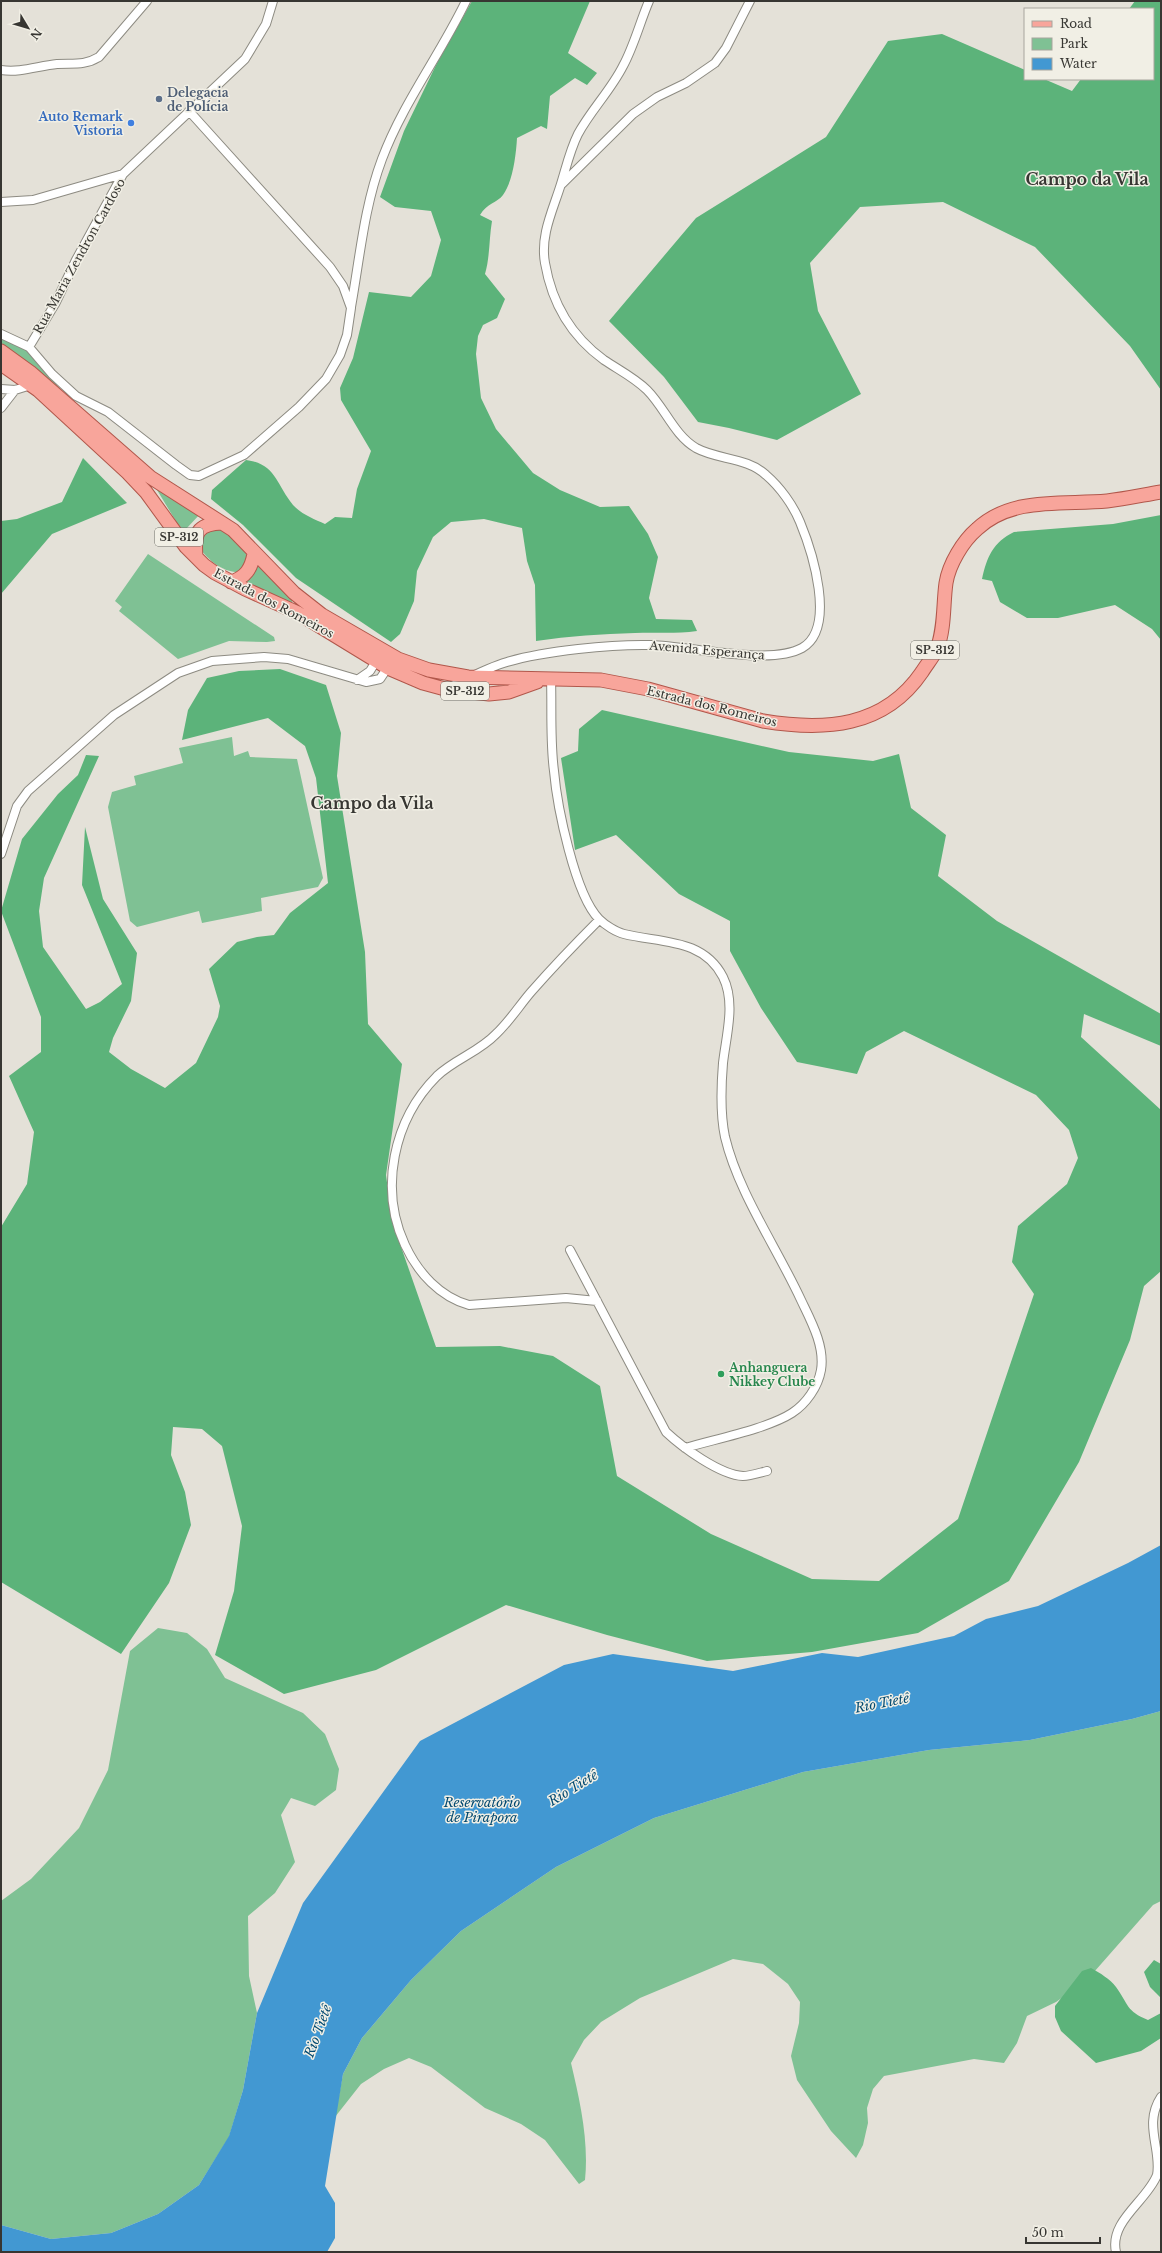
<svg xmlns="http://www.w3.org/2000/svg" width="1162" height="2253" font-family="'Libre Baskerville',serif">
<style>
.green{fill:#7fc194}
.forest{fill:#5cb37a}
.water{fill:#4298d2}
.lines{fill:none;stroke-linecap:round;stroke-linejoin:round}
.street-casing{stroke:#8d8b82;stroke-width:10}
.primary-casing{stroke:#b1574b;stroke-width:15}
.street{stroke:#fff;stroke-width:8}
.primary{stroke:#f8a59b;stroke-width:13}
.service-dot{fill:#5c6f8a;stroke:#f1efe5;stroke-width:1.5}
.shop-dot{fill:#3f7fe0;stroke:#f1efe5;stroke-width:1.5}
.leisure-dot{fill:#2e9e5b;stroke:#f1efe5;stroke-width:1.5}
.labels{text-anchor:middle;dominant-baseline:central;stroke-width:3;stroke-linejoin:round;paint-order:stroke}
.shield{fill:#f1efe5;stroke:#6f6e68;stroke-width:1}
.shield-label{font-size:11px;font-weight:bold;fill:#373632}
.service-label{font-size:12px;font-weight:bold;fill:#4e5e75;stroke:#f1efe5;text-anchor:start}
.shop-label{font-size:12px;font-weight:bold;fill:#366cbe;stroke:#f1efe5;text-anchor:end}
.street-label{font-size:12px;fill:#373632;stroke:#f1efe5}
.leisure-label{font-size:12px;font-weight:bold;fill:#27864d;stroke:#f1efe5;text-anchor:start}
.water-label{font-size:13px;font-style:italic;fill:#024970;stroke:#f1efe5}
.district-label{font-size:16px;font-weight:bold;fill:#373632;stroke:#f1efe5}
</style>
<rect width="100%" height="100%" fill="#e4e1d8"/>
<path class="green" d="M 1,336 L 31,353 L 56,384 L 60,391 L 31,365 L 1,344 Z
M 154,485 L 201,513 L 186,529 L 186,533 L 177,523 Z
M 204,528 L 222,528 L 246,550 L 247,562 L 240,572 C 223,573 208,560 199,547 Z
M 148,554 L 274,637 L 275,641 L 267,642 L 229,641 L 178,659 L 119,611 L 122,607 L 115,601 Z
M 257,562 L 292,600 L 292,602 L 291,603 L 243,584 Z
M 232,737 L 234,756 L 248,751 L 250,757 L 297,759 L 323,878 L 318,887 L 261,898 L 262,911 L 202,923 L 199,911 L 137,927 L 130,921 L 108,807 L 112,792 L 136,785 L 134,776 L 183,763 L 179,748 Z
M 158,1628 L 187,1633 L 207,1649 L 225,1678 L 303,1713 L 325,1734 L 339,1769 L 336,1790 L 315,1806 L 291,1798 L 281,1815 L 295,1862 L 275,1893 L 248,1916 L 249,1976 L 257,2013 L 243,2090 L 229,2137 L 199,2185 L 158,2214 L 111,2233 L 51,2239 L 1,2225 L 1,1901 L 31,1879 L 79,1828 L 108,1770 L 130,1651 Z
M 1161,1711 L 1161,1901 L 1153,1905 L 1087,1980 L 1056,2002 L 1027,2016 L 1017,2043 L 1004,2063 L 974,2059 L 884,2076 L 873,2089 L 867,2108 L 868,2123 L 863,2145 L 856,2158 L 831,2131 L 797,2080 L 791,2056 L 799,2023 L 800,2002 L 788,1984 L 763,1964 L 733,1959 L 640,1998 L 601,2022 L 584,2040 L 571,2063 C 580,2101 589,2141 585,2180 L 579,2184 L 545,2140 L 521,2124 L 485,2108 L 431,2067 L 409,2058 L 384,2069 L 361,2084 L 335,2117 L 343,2074 L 362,2038 L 411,1980 L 461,1931 L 556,1867 L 654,1818 L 803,1772 L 929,1750 L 1030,1740 L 1132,1719 Z"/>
<path class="forest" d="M 472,1 L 590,1 L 568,53 L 597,73 L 587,85 L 575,78 L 550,96 L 547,129 L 541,126 L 517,138 C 516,155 513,181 503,195 C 497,203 487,203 480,215 L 492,221 C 489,238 490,257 485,274 L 505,299 L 497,318 L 483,325 L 478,336 L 476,354 L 481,398 L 496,429 L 533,473 L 560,490 L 600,507 L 629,506 L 648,534 L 658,557 L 649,598 L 656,619 L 692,620 L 697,631 C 676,634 656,632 635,633 C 602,634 569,636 536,641 L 535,585 L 527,561 L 522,528 L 484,519 L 451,522 L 433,537 L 417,571 L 414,601 L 400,634 L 391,642 L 296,578 L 243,525 L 211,499 L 212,490 L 246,460 C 276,464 276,484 293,505 C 301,514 314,519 325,524 L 335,517 L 352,518 L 357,489 L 371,451 L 341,400 L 340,388 L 353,358 L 369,292 L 411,297 L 431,276 L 441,240 L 431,211 L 395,207 L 380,197 L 404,131 L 437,63 Z
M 1135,1 L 1161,1 L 1161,390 L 1130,346 L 1035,247 L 943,202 L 860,207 L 810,263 L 818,311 L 861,394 L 777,440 L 729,428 L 698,422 L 664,377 L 609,321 L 696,218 L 826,137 L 888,41 L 942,34 L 1025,70 L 1025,79 L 1044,79 L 1072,91 L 1081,79 L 1153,79 L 1153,9 L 1129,9 Z
M 83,458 L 127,503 L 52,534 L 1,594 L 1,521 L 17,519 L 62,502 Z
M 1161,515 L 1161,640 L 1152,629 L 1115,605 L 1058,618 L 1027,618 L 1000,602 L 992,581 L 982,579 C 987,557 993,542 1014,532 L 1113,524 Z
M 280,669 L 326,685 L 341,733 L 337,776 L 365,952 L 368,1024 L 402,1064 L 386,1175 L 392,1221 L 436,1347 L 500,1346 L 553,1356 L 600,1386 L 617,1476 L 711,1534 L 812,1579 L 879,1581 L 958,1519 L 1034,1294 L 1012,1262 L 1018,1226 L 1067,1184 L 1078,1158 L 1069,1130 L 1036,1095 L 904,1031 L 866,1052 L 857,1074 L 797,1062 L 761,1008 L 730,951 L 730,921 L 679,894 L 616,835 L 575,850 L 561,758 L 578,751 L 579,729 L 602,710 L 789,752 L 873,761 L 899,754 L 911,808 L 946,835 L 938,876 L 997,921 L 1161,1014 L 1161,1046 L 1084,1014 L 1081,1037 L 1161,1110 L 1161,1271 L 1144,1286 L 1130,1340 L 1079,1462 L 1009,1581 L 918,1633 L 812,1652 L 707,1661 L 607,1635 L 506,1605 L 376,1670 L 284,1694 L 215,1655 L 234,1591 L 242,1526 L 222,1446 L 202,1429 L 173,1427 L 171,1455 L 185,1492 L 191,1525 L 169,1583 L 121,1654 L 1,1582 L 1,1227 L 27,1184 L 34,1132 L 9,1076 L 41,1052 L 41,1017 L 1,911 L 22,839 L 58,794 L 78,775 L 86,755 L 99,756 L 44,878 L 39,911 L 43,947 L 86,1009 L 100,1002 L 122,984 L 82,885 L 85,827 L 103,899 L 137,953 L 131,1001 L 113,1038 L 109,1052 L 131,1069 L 165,1088 L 196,1063 L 218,1017 L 220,1006 L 209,969 L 237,942 L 257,937 L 274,935 L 290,913 L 328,883 L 316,778 L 305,746 L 268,718 L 182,740 L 188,710 L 207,678 L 239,671 Z
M 1154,1960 L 1161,1964 L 1161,2038 L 1141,2051 L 1096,2063 L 1061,2031 L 1055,2017 L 1055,2006 L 1082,1971 L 1091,1968 C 1100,1973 1110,1979 1116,1987 C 1129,2005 1126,2011 1148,2020 L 1161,2013 L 1161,1998 L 1150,1987 L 1144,1972 Z"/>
<path class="water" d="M 1161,1545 L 1161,1711 L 1132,1719 L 1030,1740 L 929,1750 L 803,1772 L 654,1818 L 556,1867 L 461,1931 L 411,1980 L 362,2038 L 343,2074 L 325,2186 L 335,2203 L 335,2238 L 327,2252 L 1,2252 L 1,2225 L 51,2239 L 111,2233 L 158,2214 L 199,2185 L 229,2136 L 243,2090 L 257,2013 L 303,1903 L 420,1741 L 564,1665 L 613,1654 L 733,1671 L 822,1653 L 858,1657 L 954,1636 L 986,1619 L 1038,1606 L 1128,1563 Z"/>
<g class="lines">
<defs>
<path id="street" d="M 1,70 C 20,73 38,66 57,64 C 73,63 84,66 99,57 L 147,1
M 562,184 L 633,114 L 657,97 L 686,83 L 715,63 L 726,48 L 750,1
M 1,202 L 33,200 L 123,174
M 351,307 C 360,257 364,207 382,159 C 403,103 440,55 466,1
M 1,334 L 29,347 L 52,374 L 76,396 L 108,412 L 176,465 L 190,475 L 199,476 L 244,455 L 299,407 L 326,379 L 340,355 L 347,335 L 351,308 L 343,286 L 330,267 L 189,111
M 29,347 L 55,304 L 76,260 L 123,174 L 245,59 L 266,24 L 273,1
M 1,389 L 15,390 L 31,385
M 1,408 L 15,390
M 551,678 C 552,709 550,741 554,771 C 557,806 575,895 599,919 C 605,925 616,932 624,934 C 660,943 703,938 723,977 C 736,1003 726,1036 723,1063 C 721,1087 720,1113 725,1137 C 738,1192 777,1248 801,1300 C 811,1321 825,1346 821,1370 C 818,1387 806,1404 792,1413 C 767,1429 715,1439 685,1448
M 357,680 L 370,671 L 378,658
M 448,688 C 467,679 486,668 507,662 C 544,651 612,644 651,645 C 690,646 769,666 802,648 C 837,628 812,551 800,522 C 793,505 780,487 766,475 C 747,457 718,460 696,448 C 674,435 665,408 647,390 C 635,378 619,370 604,360 C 571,336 552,304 545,263 C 540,235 553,210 561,184 C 566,168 570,150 578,134 C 591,110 611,90 623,66 C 634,46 640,22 649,1
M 1,854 L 17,806 L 28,791 L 114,715 L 178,673 L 212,661 L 264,657 L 288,659 L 366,682 L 380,679 L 390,664
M 570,1250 L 666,1432 C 682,1447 720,1475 743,1476 C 750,1476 759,1473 767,1471
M 597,1301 L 566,1298 L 469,1305 C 440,1297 418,1273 405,1245 C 379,1189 393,1120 437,1076 C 455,1059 479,1052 496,1034 C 509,1022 519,1006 531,992 C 553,967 576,943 599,920
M 1116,2252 C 1109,2221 1147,2201 1157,2175 C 1162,2150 1143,2124 1161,2097"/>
<path id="primary" d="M 1,351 L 30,372 L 150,477 L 233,530 L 294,593 L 322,615 L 398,659 L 429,670 L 468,677 L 601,680 L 648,689 L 763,721 C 824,731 884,728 922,672 C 927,664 933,657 937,649 C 945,628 943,604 946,583 C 949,564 963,541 977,529 C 1012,496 1064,505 1107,501 C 1125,499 1143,495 1161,492
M 1,364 L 38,390 L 128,473 L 146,492 L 186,547 L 204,565 L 215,573 L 245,589 L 298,613 L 388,668 L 423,683 L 445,689 L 489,694 L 509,692 L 537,682
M 196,557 C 194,533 197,524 222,523
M 231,582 C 246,577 251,569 254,554"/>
</defs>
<use href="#street" class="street-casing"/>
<use href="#primary" class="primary-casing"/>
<use href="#street" class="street"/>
<use href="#primary" class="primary"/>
</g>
<circle class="service-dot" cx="159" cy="99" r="4"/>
<circle class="shop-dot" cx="131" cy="123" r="4"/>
<circle class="leisure-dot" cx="721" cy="1374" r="4"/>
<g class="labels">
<g class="shield">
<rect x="155" y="528" width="48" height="18" rx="3"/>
<rect x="911" y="641" width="48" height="18" rx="3"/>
<rect x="441" y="682" width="48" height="18" rx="3"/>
</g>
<g class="shield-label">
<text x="179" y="537">SP-312</text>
<text x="935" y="650">SP-312</text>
<text x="465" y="691">SP-312</text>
</g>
<g class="service-label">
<text x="167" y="92">Delegacia<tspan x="167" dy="14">de Polícia</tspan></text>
</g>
<g class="shop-label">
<text x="123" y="116">Auto Remark<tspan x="123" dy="14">Vistoria</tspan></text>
</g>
<g class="street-label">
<text transform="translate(79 256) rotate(-61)">Rua Maria Zendron Cardoso</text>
<text transform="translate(274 603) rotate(28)">Estrada dos Romeiros</text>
<text transform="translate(707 650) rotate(5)">Avenida Esperança</text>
<text transform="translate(712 706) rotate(14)">Estrada dos Romeiros</text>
</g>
<g class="leisure-label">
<text x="729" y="1367">Anhanguera<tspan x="729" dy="14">Nikkey Clube</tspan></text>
</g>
<g class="water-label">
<text transform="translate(882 1703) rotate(-11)">Rio Tietê</text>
<text transform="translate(573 1788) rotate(-32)">Rio Tietê</text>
<text x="482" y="1802">Reservatório<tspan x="482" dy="15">de Pirapora</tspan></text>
<text transform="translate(318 2031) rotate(-70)">Rio Tietê</text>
</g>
<g class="district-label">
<text x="1087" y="179">Campo da Vila</text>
<text x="372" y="803">Campo da Vila</text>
</g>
</g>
<rect width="1162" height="2253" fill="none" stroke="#373632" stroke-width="4"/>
<rect x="1024" y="8" width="130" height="72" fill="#f1efe5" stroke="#a7a59d"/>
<rect x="1032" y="21" width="20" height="6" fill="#f8a59b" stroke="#a7a59d"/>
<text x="1060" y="28" font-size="12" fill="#373632">Road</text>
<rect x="1032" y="38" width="20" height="12" fill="#7fc194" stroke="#a7a59d"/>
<text x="1060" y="48" font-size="12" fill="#373632">Park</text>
<rect x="1032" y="58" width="20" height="12" fill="#4298d2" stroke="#a7a59d"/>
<text x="1060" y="68" font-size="12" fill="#373632">Water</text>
<g transform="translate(28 28) rotate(128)" stroke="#f1efe5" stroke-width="3" paint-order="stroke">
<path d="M0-3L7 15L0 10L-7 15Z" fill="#373632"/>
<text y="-6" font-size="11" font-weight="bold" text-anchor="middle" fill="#373632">N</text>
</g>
<path d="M1026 2237v6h74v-6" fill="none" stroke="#373632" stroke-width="2"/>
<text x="1032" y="2237" font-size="12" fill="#373632" stroke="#f1efe5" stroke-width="3" paint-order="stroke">50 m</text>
</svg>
